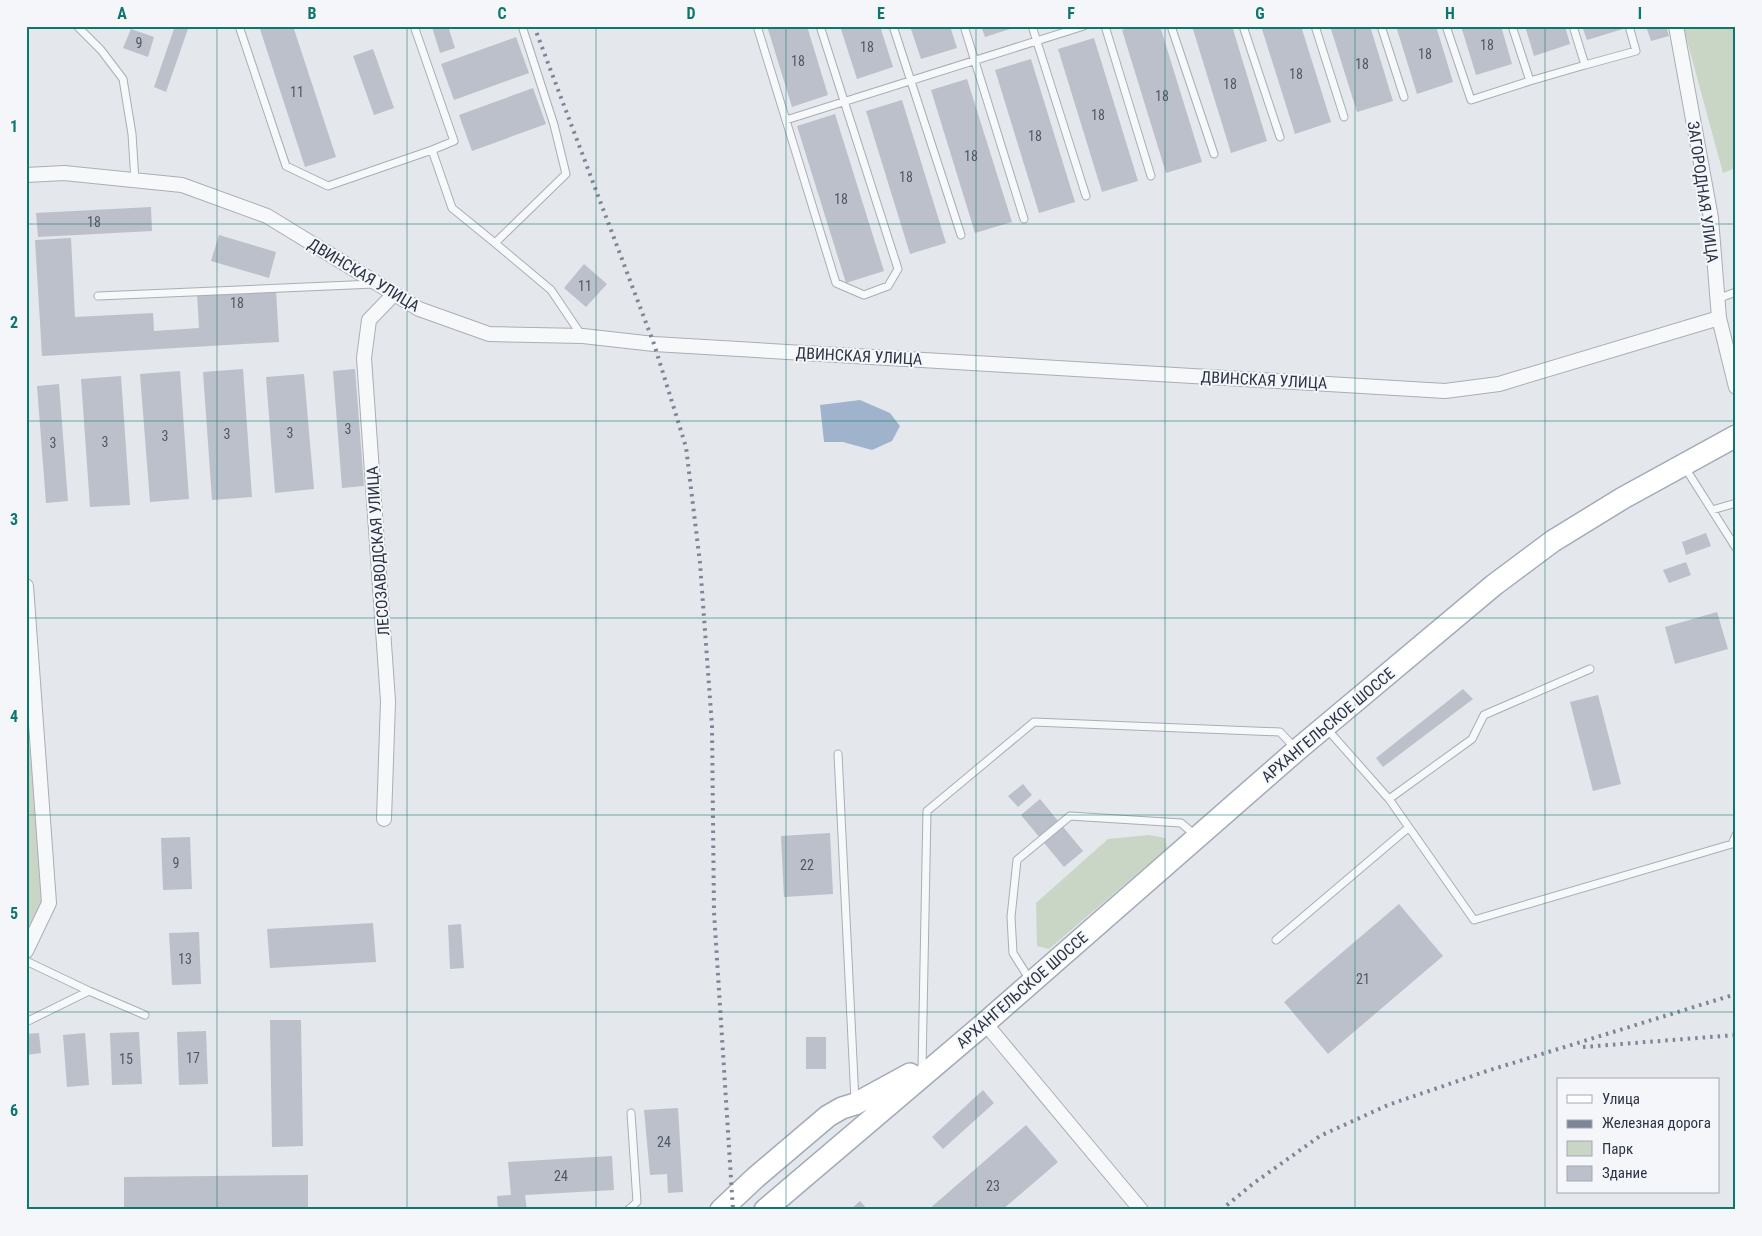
<svg xmlns="http://www.w3.org/2000/svg" width="1762" height="1236" font-family="'Roboto Condensed',sans-serif">
<style>
.green{fill:#c9d6c5}
.water{fill:#9fb4cc}
.building{fill:#bbc0ca}
.lines{fill:none;stroke-linecap:round;stroke-linejoin:round}
.lane-casing{stroke:#a9aeb7;stroke-width:9}
.street-casing{stroke:#a9aeb7;stroke-width:16}
.primary-casing{stroke:#a3abb8;stroke-width:24}
.lane{stroke:#f7f8fa;stroke-width:7}
.street{stroke:#f7f8fa;stroke-width:14}
.primary{stroke:#fff;stroke-width:21}
.rail{stroke:#7d8696;stroke-width:4;stroke-dasharray:2.5 5;stroke-linecap:butt}
.grid{fill:none;stroke:#0f766e;stroke-width:1;stroke-opacity:0.55}
.labels{text-anchor:middle;dominant-baseline:central;stroke-width:4;stroke-linejoin:round;paint-order:stroke}
.number-label{font-size:14px;fill:#4f5766}
.street-label{font-size:16px;fill:#2b3445;stroke:#f4f6f9}
.neatline{fill:none;stroke:#0f766e;stroke-width:2}
.grid-label{font-size:16px;text-anchor:middle;font-weight:bold;fill:#0f766e}
</style>
<rect width="100%" height="100%" fill="#e4e7ec"/>
<path class="green" d="M 1683,26 L 1736,26 L 1736,168 L 1723,173 Z
M 26,732 L 33,762 L 33,785 L 45,901 L 36,918 L 26,928 Z
M 1149,835 L 1165,838 L 1167,848 L 1049,949 L 1037,946 L 1036,903 L 1108,839 Z"/>
<path class="water" d="M 860,400 L 890,413 L 900,426 L 892,441 L 872,450 L 843,442 L 824,442 L 820,405 Z"/>
<path class="building" d="M 175,26 L 189,26 L 166,92 L 154,87 Z
M 259,26 L 293,26 L 336,157 L 305,167 Z
M 448,26 L 455,48 L 440,53 L 432,27 Z
M 767,26 L 807,26 L 828,95 L 792,107 Z
M 840,26 L 880,26 L 893,67 L 857,79 Z
M 910,26 L 950,26 L 957,48 L 921,59 Z
M 981,26 L 1016,26 L 1016,27 L 985,37 Z
M 1134,26 L 1160,26 L 1202,162 L 1166,173 L 1122,30 Z
M 1192,26 L 1232,26 L 1267,141 L 1231,153 Z
M 1261,26 L 1301,26 L 1331,122 L 1295,134 Z
M 1330,26 L 1370,26 L 1393,101 L 1357,112 Z
M 1396,26 L 1436,26 L 1453,82 L 1417,94 Z
M 1461,26 L 1501,26 L 1512,64 L 1476,75 Z
M 1525,26 L 1565,26 L 1570,44 L 1534,56 Z
M 1582,26 L 1622,26 L 1623,29 L 1587,40 Z
M 1646,26 L 1666,26 L 1669,36 L 1651,41 Z
M 131,29 L 154,37 L 148,57 L 123,48 Z
M 516,37 L 529,73 L 454,100 L 441,64 Z
M 1094,38 L 1138,181 L 1102,192 L 1058,49 Z
M 373,49 L 394,108 L 374,115 L 353,56 Z
M 1031,59 L 1075,202 L 1039,213 L 995,70 Z
M 967,79 L 1012,222 L 975,233 L 931,90 Z
M 533,88 L 546,124 L 472,151 L 459,115 Z
M 902,100 L 946,243 L 910,254 L 866,111 Z
M 835,114 L 884,271 L 846,283 L 797,126 Z
M 151,207 L 152,231 L 38,237 L 36,213 Z
M 219,235 L 276,252 L 269,278 L 211,261 Z
M 71,238 L 75,317 L 153,313 L 154,331 L 199,328 L 197,293 L 276,289 L 279,342 L 42,356 L 35,240 Z
M 584,264 L 607,284 L 586,307 L 564,288 Z
M 243,369 L 252,497 L 212,500 L 203,372 Z
M 355,369 L 364,486 L 342,488 L 333,371 Z
M 180,371 L 189,499 L 150,502 L 140,374 Z
M 304,374 L 314,489 L 275,493 L 266,377 Z
M 121,376 L 130,505 L 90,507 L 81,379 Z
M 59,384 L 68,501 L 46,503 L 37,386 Z
M 1706,533 L 1711,546 L 1686,555 L 1682,542 Z
M 1686,562 L 1691,575 L 1669,583 L 1663,570 Z
M 1717,612 L 1728,649 L 1675,664 L 1665,627 Z
M 1463,689 L 1473,699 L 1383,767 L 1376,758 Z
M 1598,695 L 1621,784 L 1593,791 L 1570,702 Z
M 1023,784 L 1032,795 L 1018,807 L 1008,796 Z
M 1040,799 L 1083,851 L 1064,867 L 1021,815 Z
M 830,833 L 833,894 L 784,897 L 781,836 Z
M 190,837 L 192,889 L 163,890 L 161,838 Z
M 1399,904 L 1443,956 L 1328,1054 L 1284,1002 Z
M 373,923 L 376,962 L 270,968 L 267,929 Z
M 461,924 L 464,968 L 450,969 L 448,925 Z
M 199,932 L 201,984 L 172,985 L 169,933 Z
M 270,1020 L 301,1020 L 303,1146 L 272,1147 Z
M 206,1031 L 208,1084 L 179,1085 L 177,1032 Z
M 139,1032 L 142,1084 L 112,1085 L 110,1033 Z
M 39,1033 L 41,1053 L 26,1055 L 26,1034 Z
M 85,1033 L 89,1085 L 67,1087 L 63,1035 Z
M 806,1037 L 826,1037 L 826,1069 L 806,1069 Z
M 983,1090 L 994,1103 L 943,1149 L 932,1137 Z
M 678,1108 L 683,1192 L 668,1193 L 667,1174 L 650,1175 L 644,1110 Z
M 1026,1125 L 1058,1162 L 1002,1210 L 928,1210 Z
M 612,1156 L 614,1190 L 525,1195 L 527,1210 L 498,1210 L 497,1196 L 511,1195 L 508,1162 Z
M 308,1175 L 308,1210 L 124,1210 L 124,1177 Z
M 860,1201 L 868,1210 L 850,1210 Z"/>
<g class="lines">
<defs>
<path id="lane" d="M 77,26 L 101,50 L 123,79 L 132,134 L 135,181
M 239,26 L 286,166 L 328,186 L 432,150
M 414,26 L 454,141 L 432,150 L 452,208 L 495,243 L 551,290 L 582,336
M 757,26 L 836,283 L 864,295 L 888,286 L 898,269 L 820,26
M 893,26 L 961,235
M 964,26 L 1024,219
M 1032,26 L 1086,196
M 1105,26 L 1151,176
M 1171,26 L 1214,154
M 1243,26 L 1280,137
M 1315,26 L 1344,117
M 1381,26 L 1404,97
M 1446,26 L 1471,100 L 1530,81 L 1512,26
M 1585,65 L 1636,51 L 1629,26
M 1530,81 L 1585,65 L 1573,26
M 786,120 L 1084,26
M 495,243 L 566,174 L 554,125 L 522,26
M 98,296 L 374,284
M 1717,299 L 1736,292
M 1684,466 L 1736,548
M 1712,510 L 1736,503
M 1327,729 L 1389,799 L 1474,920 L 1732,844 L 1736,835
M 838,754 L 855,1101
M 1389,799 L 1472,739 L 1484,715 L 1590,669
M 1276,940 L 1408,828
M 26,961 L 89,991 L 26,1022
M 1030,980 L 1013,953 L 1011,917 L 1017,860 L 1070,816 L 1181,823 L 1195,835
M 89,991 L 145,1015
M 922,1068 L 927,811 L 1034,722 L 1280,732 L 1295,748
M 628,1210 L 637,1202 L 631,1113"/>
<path id="street" d="M 1676,26 L 1711,218 L 1719,318 L 1736,387
M 26,175 L 64,173 L 182,185 L 267,216 L 419,309 L 489,334 L 583,336 L 654,344 L 1445,391 L 1499,384 L 1719,318
M 26,586 L 49,903 L 26,951
M 384,819 L 388,701 L 364,358 L 369,320 L 394,294
M 985,1023 L 1141,1210"/>
<path id="primary" d="M 721,1210 L 755,1178 L 828,1116 L 842,1108 L 855,1104 L 910,1074
M 765,1210 L 985,1023 L 1297,750 L 1494,585 L 1553,541 L 1623,498 L 1736,436"/>
</defs>
<use href="#lane" class="lane-casing"/>
<use href="#street" class="street-casing"/>
<use href="#primary" class="primary-casing"/>
<use href="#lane" class="lane"/>
<use href="#street" class="street"/>
<use href="#primary" class="primary"/>
<path class="rail" d="M 534,26 L 654,344 L 686,447 L 700,563 L 712,726 L 714,912 L 733,1210
M 1583,1047 L 1736,1035
M 1221,1210 L 1254,1183 L 1320,1136 L 1388,1105 L 1487,1071 L 1736,994"/>
</g>
<path class="grid" d="M 217,26 L 217,1210M 407,26 L 407,1210M 596,26 L 596,1210M 786,26 L 786,1210M 976,26 L 976,1210M 1165,26 L 1165,1210M 1355,26 L 1355,1210M 1545,26 L 1545,1210M 26,224 L 1736,224M 26,421 L 1736,421M 26,618 L 1736,618M 26,815 L 1736,815M 26,1012 L 1736,1012"/>
<g class="labels">
<g class="number-label">
<text x="139" y="43">9</text>
<text x="1487" y="45">18</text>
<text x="867" y="47">18</text>
<text x="1425" y="54">18</text>
<text x="798" y="61">18</text>
<text x="1362" y="64">18</text>
<text x="1296" y="74">18</text>
<text x="1230" y="84">18</text>
<text x="297" y="92">11</text>
<text x="1162" y="96">18</text>
<text x="1098" y="115">18</text>
<text x="1035" y="136">18</text>
<text x="971" y="156">18</text>
<text x="906" y="177">18</text>
<text x="841" y="199">18</text>
<text x="94" y="222">18</text>
<text x="585" y="286">11</text>
<text x="237" y="303">18</text>
<text x="348" y="429">3</text>
<text x="290" y="433">3</text>
<text x="227" y="434">3</text>
<text x="165" y="436">3</text>
<text x="105" y="442">3</text>
<text x="53" y="443">3</text>
<text x="176" y="863">9</text>
<text x="807" y="865">22</text>
<text x="185" y="959">13</text>
<text x="1363" y="979">21</text>
<text x="193" y="1058">17</text>
<text x="126" y="1059">15</text>
<text x="664" y="1142">24</text>
<text x="561" y="1176">24</text>
<text x="993" y="1186">23</text>
</g>
<g class="street-label">
<text transform="translate(1703 192) rotate(82)">ЗАГОРОДНАЯ УЛИЦА</text>
<text transform="translate(364 275) rotate(31)">ДВИНСКАЯ УЛИЦА</text>
<text transform="translate(859 356) rotate(3)">ДВИНСКАЯ УЛИЦА</text>
<text transform="translate(1264 380) rotate(3)">ДВИНСКАЯ УЛИЦА</text>
<text transform="translate(378 551) rotate(-94)">ЛЕСОЗАВОДСКАЯ УЛИЦА</text>
<text transform="translate(1328 725) rotate(-40)">АРХАНГЕЛЬСКОЕ ШОССЕ</text>
<text transform="translate(1022 990) rotate(-41)">АРХАНГЕЛЬСКОЕ ШОССЕ</text>
</g>
</g>
<rect width="1762" height="1236" fill="none" stroke="#f4f6f9" stroke-width="55"/>
<rect x="1557" y="1078" width="162" height="115" fill="#f4f6f9" stroke="#a4a8b1"/>
<rect x="1567" y="1095" width="25" height="8" fill="#ffffff" stroke="#a4a8b1"/>
<text x="1602" y="1104" font-size="15" fill="#2b3445">Улица</text>
<rect x="1567" y="1120" width="25" height="8" fill="#7d8696" stroke="#a4a8b1"/>
<text x="1602" y="1128" font-size="15" fill="#2b3445">Железная дорога</text>
<rect x="1567" y="1141" width="25" height="15" fill="#c9d6c5" stroke="#a4a8b1"/>
<text x="1602" y="1154" font-size="15" fill="#2b3445">Парк</text>
<rect x="1567" y="1166" width="25" height="15" fill="#bbc0ca" stroke="#a4a8b1"/>
<text x="1602" y="1178" font-size="15" fill="#2b3445">Здание</text>
<rect x="28" y="28" width="1706" height="1180" class="neatline"/>
<g class="grid-label">
<text x="122" y="19">A</text>
<text x="312" y="19">B</text>
<text x="502" y="19">C</text>
<text x="691" y="19">D</text>
<text x="881" y="19">E</text>
<text x="1071" y="19">F</text>
<text x="1260" y="19">G</text>
<text x="1450" y="19">H</text>
<text x="1640" y="19">I</text>
<text x="14" y="132">1</text>
<text x="14" y="328">2</text>
<text x="14" y="525">3</text>
<text x="14" y="722">4</text>
<text x="14" y="919">5</text>
<text x="14" y="1116">6</text>
</g>
</svg>
